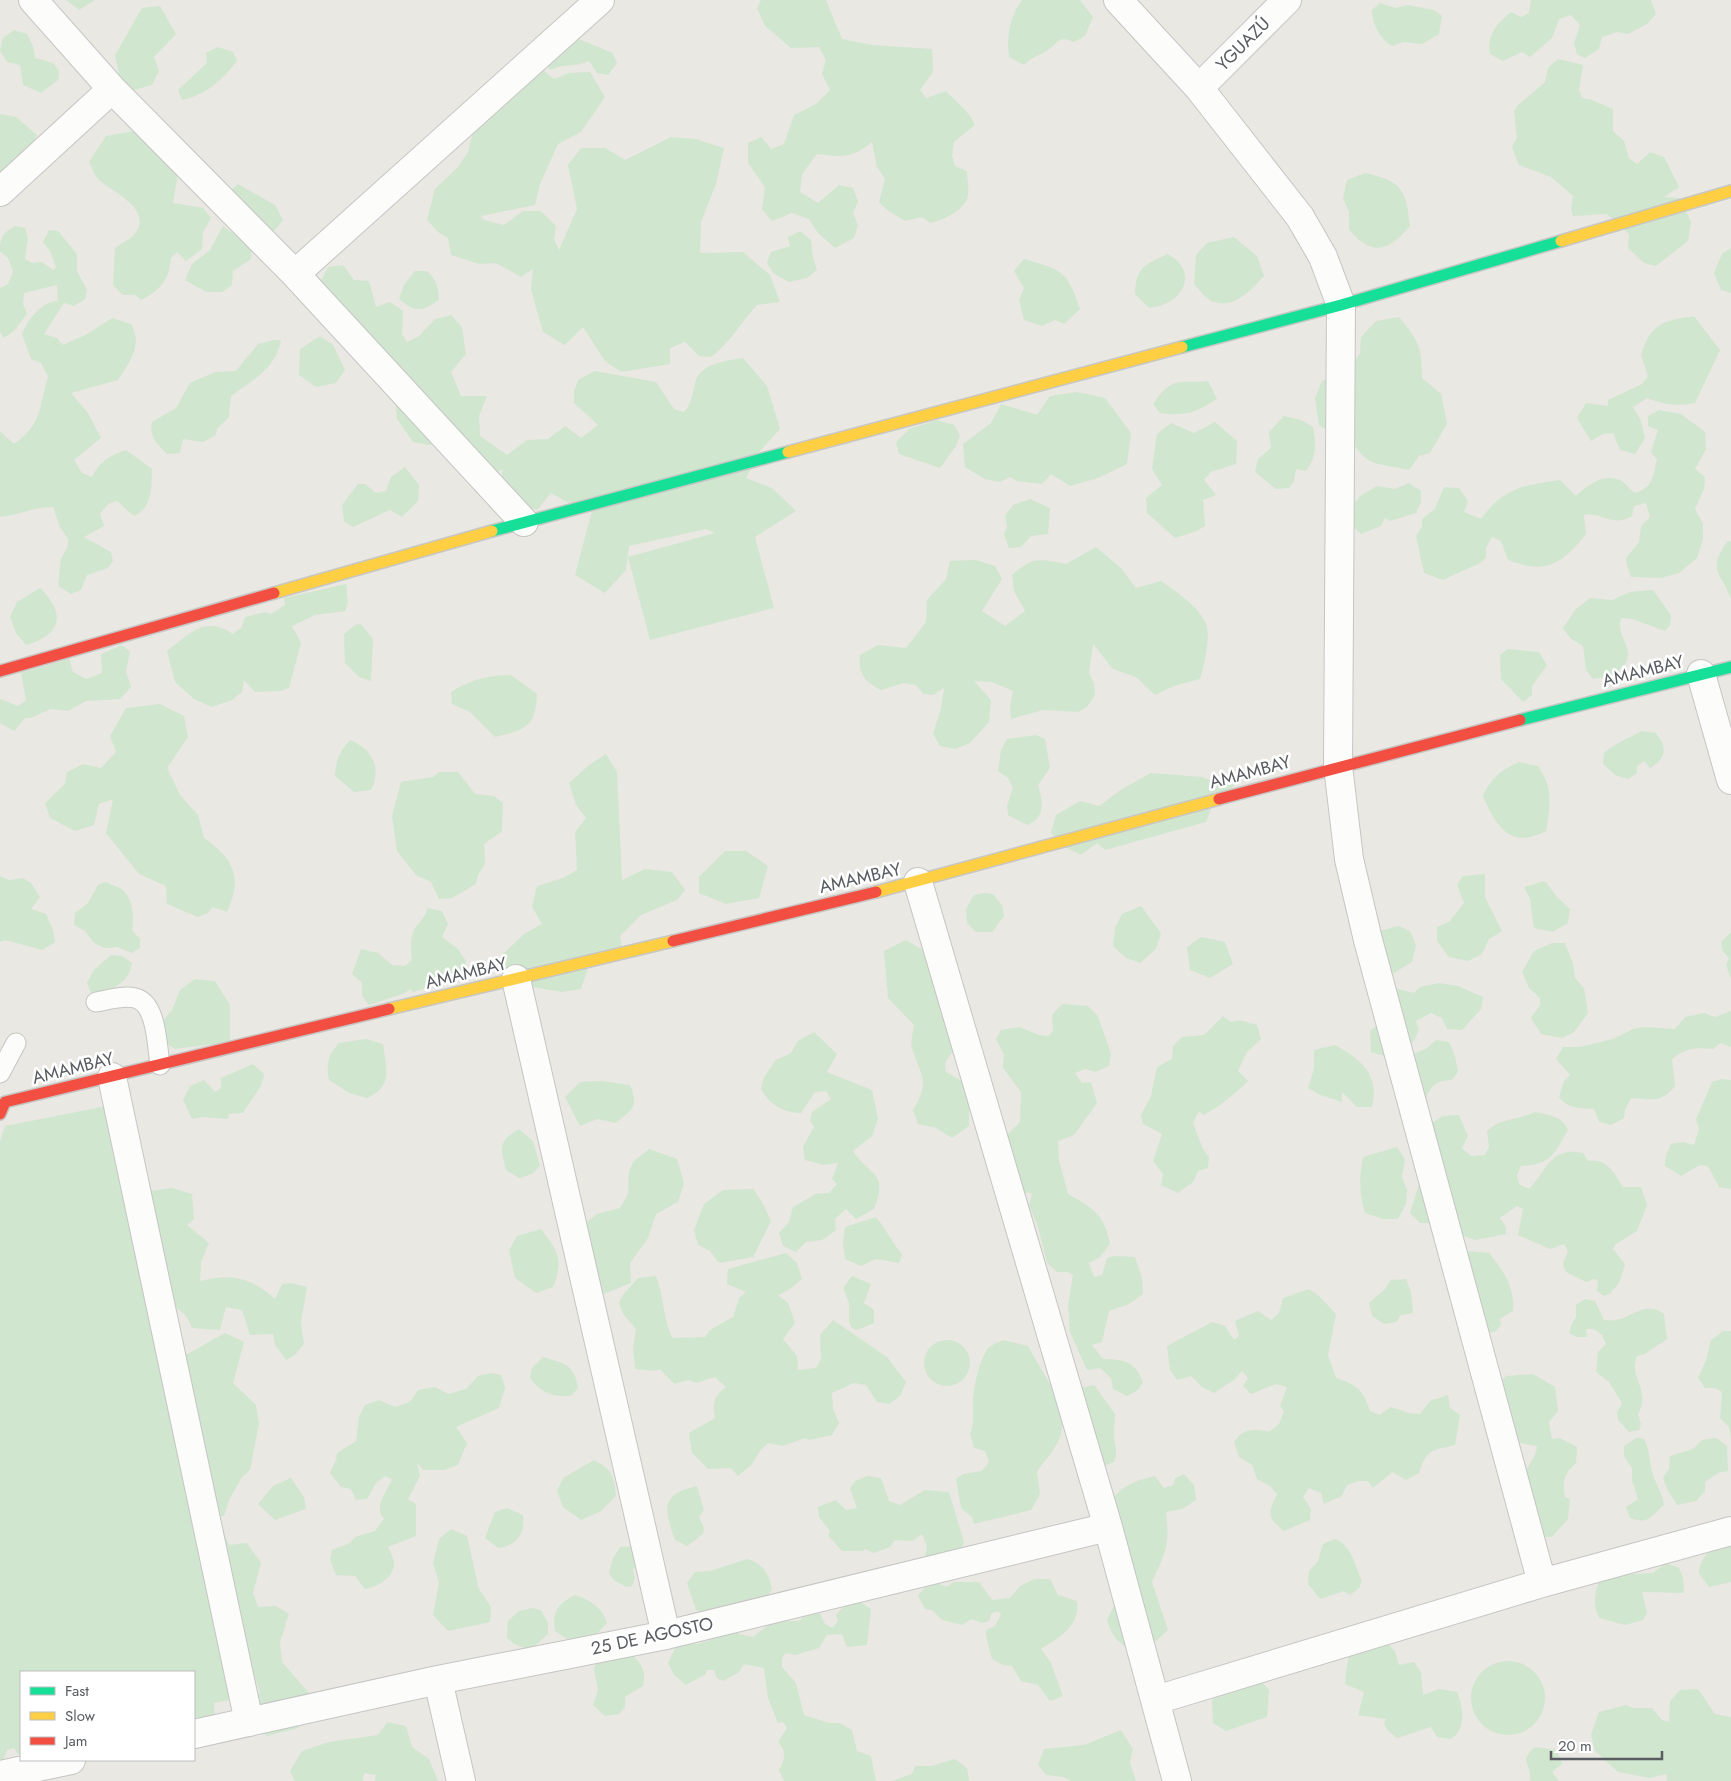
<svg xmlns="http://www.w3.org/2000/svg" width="1731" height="1781" font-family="Jost,sans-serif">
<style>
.green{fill:#d1e6cf}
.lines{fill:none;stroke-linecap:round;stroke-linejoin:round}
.lane-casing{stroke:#c5c5c4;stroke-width:21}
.street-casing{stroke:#c5c5c4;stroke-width:30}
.fast-casing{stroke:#c6c6c5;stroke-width:14}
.slow-casing{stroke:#c6c6c5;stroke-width:14}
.jam-casing{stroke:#c6c6c5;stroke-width:14}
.lane{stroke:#fcfcfb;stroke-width:19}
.street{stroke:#fcfcfb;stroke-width:28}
.fast{stroke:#16e098;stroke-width:11}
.slow{stroke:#ffcf43;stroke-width:11}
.jam{stroke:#f24e42;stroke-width:11}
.labels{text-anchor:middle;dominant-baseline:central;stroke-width:5;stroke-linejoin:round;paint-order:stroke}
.street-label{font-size:18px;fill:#595c61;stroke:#fff}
</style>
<rect width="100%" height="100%" fill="#e9e8e3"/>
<path class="green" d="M 66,0 L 95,0 L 79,10 Z
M 761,0 L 826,0 L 842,39 L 872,45 L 932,49 L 933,72 L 920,90 L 926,98 L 946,91 C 956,102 970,112 975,125 L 954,142 L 952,156 L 955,166 L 967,171 C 967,178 969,188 968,195 C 966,210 943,220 930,223 L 922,217 L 905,221 L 887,210 L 879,202 L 885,179 L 877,167 L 872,142 C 851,159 843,157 817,154 L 802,174 L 800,192 L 818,203 L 839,185 L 853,188 L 858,201 L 853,213 L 858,225 L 854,238 L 835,248 L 818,233 L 809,219 L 792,213 L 772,221 L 762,209 L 765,187 L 748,163 L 748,143 L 761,137 L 771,149 L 784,144 L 794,115 L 816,104 L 830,90 L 822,74 L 826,60 L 819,47 L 791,48 L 765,26 L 757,8 Z
M 1022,0 L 1080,0 L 1093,17 L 1085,36 L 1074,42 C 1056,34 1058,45 1045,52 C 1037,56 1031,58 1024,65 L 1009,57 C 1006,38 1010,16 1022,0 Z
M 1531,0 L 1651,0 L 1656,14 L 1647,24 L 1628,34 L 1617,32 L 1602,37 L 1599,49 L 1585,58 L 1577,54 L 1574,43 L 1580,25 L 1571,15 L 1559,19 L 1552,38 L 1530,57 L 1522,52 L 1503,61 L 1490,54 C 1486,36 1497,23 1511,12 L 1521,17 L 1529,13 Z
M 1380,3 L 1395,8 L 1407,5 L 1434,10 L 1442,16 L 1439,34 L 1422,44 L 1404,42 L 1392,46 C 1380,39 1372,24 1372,10 Z
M 160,6 L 176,34 L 154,57 L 159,71 L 152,85 L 123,93 L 115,55 L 142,8 Z
M 14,30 L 27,34 L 33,46 L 35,58 L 53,63 L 59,71 L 58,80 L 41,93 L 23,85 L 20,65 L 7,62 L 0,51 L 3,38 Z
M 571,36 L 613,53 L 617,63 L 608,75 L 597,73 L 589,61 C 574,68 562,63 550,70 L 542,60 Z
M 218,47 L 233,52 L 237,61 C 221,81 206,95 182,100 L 178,90 L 207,63 L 206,53 Z
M 1558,59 L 1583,65 L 1579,90 L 1582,98 L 1592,100 L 1613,109 L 1613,131 L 1624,141 L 1629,158 L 1637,164 L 1650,152 L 1664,157 L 1679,187 L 1664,197 L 1680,198 L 1691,222 L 1688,241 L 1656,266 L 1644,263 L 1628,248 L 1629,234 L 1607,214 L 1573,216 L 1571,209 L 1573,196 L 1551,177 L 1519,165 L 1512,147 L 1517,137 L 1514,112 L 1517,106 L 1545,82 L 1548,68 Z
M 538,66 L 554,79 L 569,73 L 590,72 L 605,97 L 581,132 L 558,144 L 540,184 L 535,205 L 481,216 L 484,220 L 504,225 L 523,211 L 541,211 L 556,226 L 554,239 L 559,250 L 577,209 L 568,165 L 581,148 L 605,148 L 625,160 L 671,137 L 695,139 L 724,148 L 716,184 L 701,222 L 700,253 L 743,252 L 770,275 L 780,302 L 757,305 C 741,322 730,343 711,357 L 699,356 L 685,342 L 670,348 L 670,364 L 621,372 L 605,361 L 583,327 L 565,345 L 543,332 L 531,290 L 533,269 L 521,277 L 496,263 L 479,264 L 451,255 L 448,238 L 438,232 L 427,220 L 435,189 L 458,167 L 468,152 L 474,128 Z
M 0,114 L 16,117 L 37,135 L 25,157 L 0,173 Z
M 145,129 L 180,162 L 173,203 L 203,208 L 211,218 L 203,232 L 202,249 L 186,261 L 177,252 L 171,258 C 169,280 161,290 141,300 L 135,295 L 123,295 L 113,285 L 115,248 C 122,243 133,238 137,231 C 151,208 111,191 98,179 C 94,175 92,167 89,162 L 106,136 Z
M 1365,173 C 1402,181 1406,189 1410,226 C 1389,251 1373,257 1349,230 L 1349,212 L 1343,198 L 1347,180 Z
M 238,184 L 275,205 L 283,220 L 275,230 L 260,235 L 225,195 Z
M 15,226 L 25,228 L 28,238 L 25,259 L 32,263 L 42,262 L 53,270 L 56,267 L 50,251 L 43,242 L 49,230 L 58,231 L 77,254 L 77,271 L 87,290 L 85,299 L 74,306 L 64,303 L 44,334 L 57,338 L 63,345 L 87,334 L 112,318 L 131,324 C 143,344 130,362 118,380 L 71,393 L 88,413 L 101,438 L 74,460 L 82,473 L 92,477 C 99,462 110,455 126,450 L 152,469 C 151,488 153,507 134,516 L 117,501 L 108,504 L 100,514 L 104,526 L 84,537 L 111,552 L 113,561 L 108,568 L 87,575 L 81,590 L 71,594 L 58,586 L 61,559 L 68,546 L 68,539 L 60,527 L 53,507 C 34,507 19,515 0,517 L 0,431 L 14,444 C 43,423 38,409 48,377 L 41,363 L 31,359 L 22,334 C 29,318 41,302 58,301 L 57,285 L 24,293 L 23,304 L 27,314 L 14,331 L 4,338 L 0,332 L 0,288 L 8,284 L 13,272 L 8,258 L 0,251 C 0,237 3,233 15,226 Z
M 223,226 L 252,247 L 251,259 L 233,271 L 232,285 L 222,292 L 206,292 L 185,280 L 192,264 L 210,250 Z
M 800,231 L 811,240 L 813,258 L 817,270 L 807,278 L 789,282 L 774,274 L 767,263 L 771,252 L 790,246 L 788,237 Z
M 1234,237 L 1257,256 L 1264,276 C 1250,291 1234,310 1211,301 C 1205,298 1199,289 1194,284 L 1196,255 L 1207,243 Z
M 1731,248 L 1731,293 L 1721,290 L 1714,273 L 1722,254 Z
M 1168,254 C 1201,273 1182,305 1149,308 L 1135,294 C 1136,267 1145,264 1168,254 Z
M 1024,259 C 1062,270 1067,270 1080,309 L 1064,324 L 1055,320 L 1042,326 L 1024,320 L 1019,300 L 1024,288 L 1014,271 Z
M 343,265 L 354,280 L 369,281 L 376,307 L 390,302 L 403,311 L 402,334 L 407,342 L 419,336 L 435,319 L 451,315 L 462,327 L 466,354 L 451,372 L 461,396 L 487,396 L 479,416 L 480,436 L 507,455 L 527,440 L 548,439 L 565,426 L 581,438 L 598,425 L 574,403 L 574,391 L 578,380 L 595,371 L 656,382 L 674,409 L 684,412 C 692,403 692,395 695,383 C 700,363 726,361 743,358 L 767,386 L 780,429 L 760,451 L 746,478 L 772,488 L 796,511 L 755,537 L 774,608 L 650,640 L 628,557 L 715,533 L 706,529 L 629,546 L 626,570 L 605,593 L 575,575 L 593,507 L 567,502 L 551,493 L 537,510 L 515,503 L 500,483 L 503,469 L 490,475 L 442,443 L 428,445 L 413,442 L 397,419 L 396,406 L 337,338 L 315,292 L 328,267 Z
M 415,271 L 427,271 C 437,280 438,287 439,300 C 421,312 416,313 399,299 L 404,285 Z
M 1694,316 L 1720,350 L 1695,403 C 1677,406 1664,405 1647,398 L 1633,407 L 1641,421 L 1645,438 L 1635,454 L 1620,450 L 1613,433 L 1603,434 L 1591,441 L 1577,418 L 1586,403 L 1608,406 L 1608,400 L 1642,384 L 1648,376 L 1641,355 C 1651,323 1663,321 1694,316 Z
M 1399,317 C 1418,340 1422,346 1422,378 L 1441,394 L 1447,424 L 1430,453 L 1419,456 L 1409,470 C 1373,462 1366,468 1347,432 L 1340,439 L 1319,425 L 1315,398 L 1322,381 L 1350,369 L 1360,353 L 1361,337 L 1376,321 Z
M 320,336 L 333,345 L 345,370 L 336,383 L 316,387 L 299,375 L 300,349 Z
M 274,340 L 281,340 C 276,369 252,380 231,396 L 229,417 L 217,429 L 216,435 L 203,442 L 183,439 L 180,453 L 167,454 C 157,444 149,437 152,422 L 176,408 L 190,383 L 215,372 L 236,371 L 258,344 Z
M 1208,381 L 1217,399 C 1197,412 1185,417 1160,413 L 1153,404 C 1173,375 1178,384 1208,381 Z
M 1077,392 L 1105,398 L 1131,433 L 1127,464 L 1098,478 L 1070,486 L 1051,474 L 1042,484 L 1017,481 L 1010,477 L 1000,482 L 985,479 L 965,467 L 963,444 L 991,423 L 1001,404 L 1037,415 L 1050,396 Z
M 1659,410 L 1681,414 L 1705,432 L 1706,449 L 1695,469 L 1705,477 L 1704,489 L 1695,509 L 1703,524 L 1703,539 L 1697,558 L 1679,573 L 1661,578 L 1631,577 L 1627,566 L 1626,558 L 1639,542 L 1641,526 L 1650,517 L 1646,503 L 1634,506 L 1632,516 C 1612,528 1603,512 1584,515 L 1586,534 C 1562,564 1546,575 1508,560 L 1501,541 L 1492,537 L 1486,548 L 1486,558 L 1480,563 L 1443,580 L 1424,573 L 1416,536 L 1422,527 L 1422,519 L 1435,509 L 1444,487 L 1459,488 L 1468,501 L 1464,512 L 1481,519 C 1503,488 1524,485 1560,480 L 1576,496 C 1588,485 1602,473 1620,480 C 1625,482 1630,490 1635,493 C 1654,487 1652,477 1657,460 L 1651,452 L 1658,430 L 1648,426 L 1648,416 Z
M 1284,416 L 1301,420 L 1313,427 C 1316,445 1317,456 1306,471 L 1296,469 L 1294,481 L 1289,488 L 1276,489 L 1255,472 L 1258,459 L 1271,448 L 1269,432 Z
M 937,420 L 954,425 L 960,435 L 956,446 L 940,468 L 899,454 L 896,442 L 909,429 Z
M 1215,422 L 1237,441 L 1236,464 L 1211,472 L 1204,480 L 1216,495 L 1203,500 L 1205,526 L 1197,531 L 1175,538 L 1147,513 L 1146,498 L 1162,485 L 1152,469 L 1157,434 L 1171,423 L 1194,433 Z
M 405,467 L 419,485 L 418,501 L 402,517 L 390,510 L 353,527 L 344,521 L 342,505 L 358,484 L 365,484 L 376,493 L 386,491 L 391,477 Z
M 1409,483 L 1421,491 L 1421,502 L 1416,513 L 1390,521 L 1385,518 L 1381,526 L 1361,534 L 1349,523 L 1349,510 L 1360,496 L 1377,486 L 1395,489 Z
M 1030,499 L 1050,508 L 1048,534 L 1031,536 L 1021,547 L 1009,548 L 1004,534 L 1007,527 L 1005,516 L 1013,505 Z
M 1731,541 L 1731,599 C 1720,570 1707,571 1727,542 Z
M 1096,547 L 1121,568 L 1136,588 L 1161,581 C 1176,592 1199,606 1206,624 C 1211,637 1204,665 1200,679 L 1174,686 L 1155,695 L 1136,677 L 1113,669 L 1093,644 L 1089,673 L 1094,683 L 1095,695 L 1087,707 L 1078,712 L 1043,710 L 1011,719 L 1010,707 L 1013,691 L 992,682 L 974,681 L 991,700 L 989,722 L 970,743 L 955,749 L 940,746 L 933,734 L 941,708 L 944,688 L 933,695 L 923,694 L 916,685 L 904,683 L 881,690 C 865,682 858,674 860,655 L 878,645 L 906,648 L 926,622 L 927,600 L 946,579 L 950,561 L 976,560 L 995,566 L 1002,579 L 982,611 L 1005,626 L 1025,611 L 1014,591 L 1012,575 C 1033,556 1039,559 1066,564 Z
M 346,584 L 348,603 L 345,611 L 315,615 L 292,626 L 301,643 L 289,688 L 280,691 L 255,692 L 244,680 L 242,692 L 232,700 L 212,707 L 194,699 L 175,682 L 167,651 C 190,633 205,615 233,634 L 242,627 L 245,617 L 265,612 L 271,614 L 285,605 L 284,598 Z
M 40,588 C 67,614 61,635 26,645 L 16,633 L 10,617 L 17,602 Z
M 1653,590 L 1671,615 L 1670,625 L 1665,631 L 1632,619 L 1621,618 C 1618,631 1623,636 1627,648 C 1633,669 1609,677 1593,679 L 1586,670 L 1583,646 L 1570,638 L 1563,628 L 1575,610 L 1590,598 L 1612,600 L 1630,592 Z
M 361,624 L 373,639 L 371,681 L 359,677 L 345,663 L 344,634 L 355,625 Z
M 122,645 L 130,652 L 126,671 L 131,687 L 120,699 L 86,701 L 68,711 L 51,709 L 30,718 L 25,718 L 14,731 L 0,723 L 0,699 L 18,706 L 26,700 L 21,673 L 69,659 L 73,672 L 86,679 L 102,673 L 101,654 Z
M 1508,649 L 1539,652 L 1547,665 L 1532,686 L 1532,695 L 1523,702 L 1501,679 L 1500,655 Z
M 511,675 L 537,694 C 536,727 525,730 495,737 L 470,712 L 452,704 L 451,692 C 473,679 486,676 511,675 Z
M 160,704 L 184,716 L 188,737 L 167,768 L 180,795 L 198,815 L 204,838 C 234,859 243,877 227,912 L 213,907 L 208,913 L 198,917 L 167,904 L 166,886 L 139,874 L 106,833 L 113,799 L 99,804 L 94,825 L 75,831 L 50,818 L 45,803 L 65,784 L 67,772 L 83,764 L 101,768 L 116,752 L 110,736 L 126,708 Z
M 1641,731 L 1656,733 C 1668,748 1666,759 1650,768 L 1644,761 L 1637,766 L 1637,773 L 1628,779 L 1615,775 L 1603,764 L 1604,753 C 1615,743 1628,739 1641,731 Z
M 1036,735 L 1045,739 L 1050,768 L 1038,785 C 1043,801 1046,818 1027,825 L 1008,815 L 1007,806 L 1013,788 L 1008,778 L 998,771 L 1001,750 L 1007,739 Z
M 350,740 C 373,750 382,767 371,790 L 354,792 L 335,776 C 336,760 339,752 350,740 Z
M 606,754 L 617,772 L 622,880 L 645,869 L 672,872 L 685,890 L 677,900 L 641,915 L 620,936 L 622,947 L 591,960 L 581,989 L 562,992 L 510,983 L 503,954 L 524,934 L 542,924 L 532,907 L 537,886 L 563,878 L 577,870 L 575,832 L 586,818 L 576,805 L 569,783 L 589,765 Z
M 1519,762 L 1538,766 C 1554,789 1550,805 1546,831 C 1510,850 1496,826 1483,796 C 1491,778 1501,770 1519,762 Z
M 439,772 L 458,772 L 475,794 L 494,796 L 503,803 L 502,831 L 484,844 L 485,864 L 478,875 L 476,884 L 452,898 L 439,899 L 431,882 L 416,875 L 397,851 L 392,816 L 401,782 L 433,777 Z
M 1151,773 L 1202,777 L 1220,784 L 1230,781 L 1236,784 L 1213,804 L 1206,822 L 1105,850 L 1097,843 L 1081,855 L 1065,847 L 1051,833 L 1056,815 L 1080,801 L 1099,806 L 1122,789 Z
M 725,851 L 746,851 L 768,866 L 759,898 L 726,904 L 699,893 L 699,877 Z
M 1485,874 L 1485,897 L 1502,931 L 1489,939 L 1482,954 L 1468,961 L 1449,957 L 1437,941 L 1437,927 L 1449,922 L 1464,903 L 1457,885 L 1463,876 Z
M 0,876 L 9,880 L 23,878 L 31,883 L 40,897 L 31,909 L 46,914 L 53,930 L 55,942 L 42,950 L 5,940 L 0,942 Z
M 1545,881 L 1557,897 L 1570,909 L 1568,923 L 1553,932 L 1534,928 L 1530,899 L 1524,887 Z
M 106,882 C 111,885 120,887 124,891 C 133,901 134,918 132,930 L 140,939 L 140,948 L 132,953 L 117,947 L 104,948 L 94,943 L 85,931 L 74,925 L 75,913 L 88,903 L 98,885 Z
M 986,893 L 993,894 L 1002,905 L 1004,916 L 992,932 L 976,932 L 967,923 L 966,909 L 974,895 Z
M 1141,906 L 1161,933 L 1156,949 L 1140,963 L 1126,958 L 1113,946 L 1115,928 L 1122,914 Z
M 427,908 L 442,911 L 448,924 L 442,937 L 457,948 L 466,961 L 462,978 L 413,992 L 410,989 L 405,993 L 369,1005 L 362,996 L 362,983 L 352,974 L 361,949 L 378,953 L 392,965 L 405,966 L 412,960 C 411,950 410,941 413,932 C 417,922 426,919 427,908 Z
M 1399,926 L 1410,931 L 1416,945 L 1412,962 L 1394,973 L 1378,975 L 1367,934 Z
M 1731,932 L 1731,979 L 1726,965 L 1729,958 L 1722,950 L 1721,942 Z
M 1201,937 L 1225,942 L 1233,964 L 1210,978 L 1190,970 L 1187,947 Z
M 906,940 L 933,956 L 938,999 L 958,1043 L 945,1063 L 946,1072 L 969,1085 L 969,1126 L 952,1138 L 936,1128 L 918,1124 L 913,1110 C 931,1080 921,1077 912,1048 C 910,1042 913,1032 914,1025 L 888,998 L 884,951 Z
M 1552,943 L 1565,943 L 1573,963 L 1575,978 L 1584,988 L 1588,1013 L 1574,1032 L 1562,1038 L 1541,1034 L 1531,1018 L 1540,1005 L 1540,998 L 1529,988 L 1522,972 L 1534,951 Z
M 111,955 L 122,956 L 132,963 C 127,986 119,979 110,994 L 92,995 L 87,983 L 94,970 Z
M 195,979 L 215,981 L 230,1005 L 230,1042 L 175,1049 L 162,1041 L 157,1028 L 172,1010 L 180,990 Z
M 1439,983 L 1458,986 L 1483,997 L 1481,1009 L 1462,1030 L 1447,1029 L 1442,1018 L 1431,1013 L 1416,1021 L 1419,1029 L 1414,1041 L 1394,1059 L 1371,1052 L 1370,1031 L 1376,1026 L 1376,1003 L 1394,988 L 1414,993 L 1420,987 Z
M 1062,1004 L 1088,1006 L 1098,1016 L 1111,1054 L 1109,1066 L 1095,1072 L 1085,1069 L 1075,1073 L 1082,1083 L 1091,1082 L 1097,1103 L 1074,1135 L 1058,1141 L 1059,1160 L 1068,1194 C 1092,1207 1105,1215 1110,1244 L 1100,1257 L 1089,1263 L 1094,1277 L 1102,1275 L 1107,1258 L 1114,1256 L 1135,1257 L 1142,1278 L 1143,1294 L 1129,1304 L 1109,1311 L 1102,1342 L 1092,1345 L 1103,1359 C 1125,1360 1134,1360 1143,1382 L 1138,1390 L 1127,1396 L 1113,1389 L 1111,1378 L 1100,1368 L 1087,1370 L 1070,1332 L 1068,1306 L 1073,1275 L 1068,1272 L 1057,1272 L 1047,1263 L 1038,1227 L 1029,1205 L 1032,1193 L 1008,1192 L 996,1146 L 1020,1122 L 1021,1092 L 1003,1068 L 1004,1055 L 996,1039 L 1001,1030 L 1019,1027 L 1039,1035 L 1049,1036 L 1053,1030 L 1052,1015 Z
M 1731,1011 L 1731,1047 L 1720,1043 L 1713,1049 C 1696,1047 1685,1048 1672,1059 L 1675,1086 C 1661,1104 1650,1099 1631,1098 L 1625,1110 L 1624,1118 L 1611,1125 L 1599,1122 L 1594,1109 C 1580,1108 1568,1109 1559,1097 L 1564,1081 L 1570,1075 L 1556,1059 L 1563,1047 L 1580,1047 L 1613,1039 L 1633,1029 L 1644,1027 L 1675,1029 L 1685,1017 L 1704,1013 L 1715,1017 Z
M 1223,1016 L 1231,1022 L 1239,1020 L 1257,1025 L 1261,1039 L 1247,1052 L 1238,1071 L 1248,1081 C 1239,1091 1215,1110 1203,1115 L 1199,1111 L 1193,1123 L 1203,1149 L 1209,1157 L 1208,1168 L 1198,1171 L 1193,1182 L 1178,1193 L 1161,1185 L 1163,1174 L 1153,1161 L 1162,1134 L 1143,1124 L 1141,1115 L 1151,1096 L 1157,1067 L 1172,1059 L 1173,1046 L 1182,1037 L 1204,1035 Z
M 814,1032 L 837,1054 L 827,1072 L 872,1090 L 878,1119 L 872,1136 L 853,1151 C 870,1177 889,1171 874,1209 L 856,1219 L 846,1209 L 835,1219 L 836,1230 L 822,1240 L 806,1242 L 796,1252 L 783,1246 L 779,1233 L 789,1222 L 793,1207 L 816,1194 L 829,1193 L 837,1184 L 832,1179 L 838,1163 L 824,1165 L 805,1160 L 803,1147 L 814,1127 L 810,1120 L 812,1112 L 831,1099 L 826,1091 L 815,1092 L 801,1113 C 783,1112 771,1106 761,1089 L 764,1077 L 776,1060 L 791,1053 L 798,1041 Z
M 366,1039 L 383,1044 C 386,1068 394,1086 367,1098 L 349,1093 L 329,1080 C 326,1064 328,1055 339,1043 Z
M 1436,1040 L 1449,1042 L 1455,1056 L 1458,1072 L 1452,1080 C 1437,1080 1431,1085 1426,1099 L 1405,1104 L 1407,1057 L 1427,1048 Z
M 1335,1045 C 1360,1059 1380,1074 1372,1107 L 1357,1107 L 1342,1092 L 1342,1102 L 1320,1095 L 1308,1088 L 1314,1069 L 1314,1050 Z
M 253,1064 L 264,1074 C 264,1087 249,1101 243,1113 L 229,1114 L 228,1119 L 202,1117 L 192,1119 L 183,1100 L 190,1086 L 204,1080 L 215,1092 L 221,1088 L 221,1078 Z
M 1721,1079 L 1731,1080 L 1731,1189 L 1719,1187 L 1708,1166 L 1700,1165 L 1681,1176 L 1665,1166 L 1666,1155 L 1671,1144 L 1683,1142 L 1694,1145 L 1699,1129 L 1696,1119 L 1712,1082 Z
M 602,1081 L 630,1085 C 639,1108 633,1108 616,1123 L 597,1119 L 580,1126 L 565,1097 L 580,1082 Z
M 112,1105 L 150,1191 L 172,1188 L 192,1194 L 194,1219 L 187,1225 L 209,1243 L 201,1262 L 200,1281 C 231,1273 250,1277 275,1299 L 282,1284 L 291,1283 L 307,1287 L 301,1322 L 304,1344 L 295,1355 L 286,1360 L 275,1345 L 273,1334 L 250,1335 L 242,1310 L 226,1307 L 220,1330 L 192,1328 L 187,1317 L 173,1304 L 173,1362 L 225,1333 L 244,1342 L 233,1383 L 256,1405 L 259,1424 L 250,1470 L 242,1477 L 229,1500 L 224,1516 L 198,1516 L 220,1525 L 229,1545 L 247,1543 L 261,1563 L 253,1593 L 258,1607 L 276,1606 L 289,1614 L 280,1642 L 282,1662 L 308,1692 L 310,1709 L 298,1728 L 267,1736 L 254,1727 L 250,1706 L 260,1693 L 253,1672 L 243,1666 L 235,1699 L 214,1703 L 215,1717 L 194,1724 L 194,1672 L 21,1672 L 21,1755 L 17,1753 L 14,1748 L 7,1750 L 0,1768 L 0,1141 L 5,1126 Z
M 1535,1112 C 1548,1115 1563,1116 1568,1130 C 1553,1155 1552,1164 1521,1166 L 1517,1175 L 1519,1184 L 1529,1189 C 1548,1169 1551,1146 1583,1153 L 1588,1161 C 1607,1158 1614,1173 1623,1187 L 1641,1187 L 1647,1205 L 1637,1231 L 1616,1244 L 1613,1249 L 1625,1264 C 1622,1274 1620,1286 1611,1291 L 1612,1293 L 1604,1296 L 1597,1291 L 1598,1280 L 1594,1279 L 1586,1282 L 1566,1272 L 1563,1264 L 1568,1251 L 1564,1244 L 1550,1249 L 1518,1235 L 1523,1209 L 1517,1206 L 1500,1218 L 1506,1227 L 1506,1234 L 1475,1240 L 1464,1236 L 1450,1240 L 1435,1223 L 1420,1223 L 1410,1213 L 1419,1184 L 1419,1173 L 1431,1123 L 1443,1116 L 1459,1115 L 1468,1136 L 1462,1148 L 1471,1156 L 1485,1155 L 1489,1147 L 1487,1131 C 1500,1118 1518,1120 1535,1112 Z
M 519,1129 L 533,1141 L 540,1166 L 532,1174 L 519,1178 L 506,1170 C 500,1148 498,1141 519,1129 Z
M 1397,1147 L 1405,1159 L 1402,1177 L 1407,1190 L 1406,1204 L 1398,1219 L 1383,1219 L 1365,1213 C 1359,1193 1359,1178 1363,1157 Z
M 649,1149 L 677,1159 L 684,1183 L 678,1202 L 656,1214 L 648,1238 L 630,1263 L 631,1283 L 604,1294 L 589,1282 L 580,1227 L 597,1214 L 620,1208 L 628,1194 L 629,1171 L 633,1162 Z
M 753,1189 L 762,1202 L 771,1221 L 753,1257 L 719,1263 L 710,1251 L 698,1245 L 694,1230 L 704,1204 L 723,1190 Z
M 876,1217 C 886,1229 892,1243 902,1254 L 899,1263 L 876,1259 L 861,1266 L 845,1259 L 843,1242 L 845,1227 Z
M 541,1229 C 558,1251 564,1260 553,1287 L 536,1293 L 515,1278 L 509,1250 L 517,1236 Z
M 1469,1251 L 1489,1253 C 1503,1270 1515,1287 1513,1311 L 1500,1319 L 1501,1325 L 1495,1332 L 1473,1333 L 1457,1265 Z
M 786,1253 L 797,1263 L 802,1279 L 789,1290 L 778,1295 L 788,1303 L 795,1323 L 783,1339 L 797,1356 L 798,1370 L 816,1368 L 821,1359 L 820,1335 L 833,1320 L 887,1357 L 906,1382 L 900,1396 L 889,1404 L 877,1402 L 866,1385 L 854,1383 L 832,1393 L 833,1409 L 839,1423 L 832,1435 L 809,1440 L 805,1438 L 783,1446 L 768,1443 L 760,1451 L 752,1464 L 738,1476 L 731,1468 L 708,1469 L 692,1453 L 689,1433 L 715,1418 C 712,1403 714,1396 726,1387 L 715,1377 L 696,1383 L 689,1380 L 674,1384 L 660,1369 L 654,1371 L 635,1369 L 633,1349 L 636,1329 L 623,1314 L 619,1303 L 623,1295 L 638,1278 L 656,1276 C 664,1298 663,1316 672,1338 L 705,1337 L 710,1330 L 733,1317 L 739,1298 L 746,1292 L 727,1284 L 728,1269 Z
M 852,1276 L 871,1284 L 864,1303 L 874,1310 L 874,1323 L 857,1330 L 852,1328 L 849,1322 L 849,1303 L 843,1288 Z
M 1406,1279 L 1411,1292 L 1413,1313 L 1401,1315 L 1396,1322 L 1384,1324 L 1372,1316 L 1369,1303 L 1385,1289 L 1391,1280 Z
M 1309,1289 L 1318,1295 L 1336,1314 L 1328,1355 L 1336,1378 C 1358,1385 1363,1390 1370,1411 L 1379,1415 L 1391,1407 L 1409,1413 L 1420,1414 L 1430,1401 L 1448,1395 L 1450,1408 L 1460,1415 L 1455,1445 C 1431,1451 1427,1448 1419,1473 L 1406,1480 L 1392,1472 L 1373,1488 L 1368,1481 L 1359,1481 L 1347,1485 L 1342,1496 L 1324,1504 L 1321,1493 L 1309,1488 L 1303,1497 L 1311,1509 L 1310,1520 L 1284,1531 C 1266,1516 1268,1514 1277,1494 L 1270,1486 L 1257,1479 L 1252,1465 L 1239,1457 L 1234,1442 C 1243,1428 1254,1428 1269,1432 L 1279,1424 L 1284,1411 L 1280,1406 L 1287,1387 L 1276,1384 L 1251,1394 L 1243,1386 L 1248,1378 L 1242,1371 L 1234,1380 L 1214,1393 L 1202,1387 L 1191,1376 L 1177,1380 L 1170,1370 L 1167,1346 L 1212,1322 L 1225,1326 L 1234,1340 L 1239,1336 L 1235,1321 L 1258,1311 L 1271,1320 L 1279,1313 L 1283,1298 Z
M 1585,1299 L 1595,1301 L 1604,1320 C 1609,1320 1616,1321 1620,1319 C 1635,1314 1648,1301 1664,1314 L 1667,1339 L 1645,1354 L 1637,1356 C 1628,1379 1652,1390 1638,1414 L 1641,1424 L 1639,1430 L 1629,1432 L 1618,1420 L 1617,1413 L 1622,1403 L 1609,1382 L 1596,1372 L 1598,1352 L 1606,1344 L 1602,1335 L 1594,1329 L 1586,1329 L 1587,1337 L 1577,1337 L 1569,1333 L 1572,1324 L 1576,1317 L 1576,1305 Z
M 1723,1331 L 1731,1331 L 1731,1439 L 1729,1427 L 1720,1418 L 1722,1392 L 1715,1388 L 1705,1388 L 1698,1378 L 1706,1360 L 1711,1340 Z
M 1003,1340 L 1028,1346 C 1043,1376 1077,1413 1055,1447 C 1050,1456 1042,1463 1037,1472 L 1040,1494 L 1031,1510 L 974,1524 L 972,1517 L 961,1508 L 956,1479 L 963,1474 L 982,1471 L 989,1462 L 985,1451 L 974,1448 L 970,1434 C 974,1424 973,1418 973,1407 C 972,1392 979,1359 989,1347 C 993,1344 999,1342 1003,1340 Z
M924 1363a23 23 0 1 1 46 0a23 23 0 1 1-46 0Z
M 543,1357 C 563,1363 575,1364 578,1388 L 571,1396 C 552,1397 541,1393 530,1378 L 532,1368 Z
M 491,1373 L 501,1375 L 505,1387 L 499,1408 L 456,1427 L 467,1443 L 458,1465 L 444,1470 L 423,1470 L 417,1463 L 420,1476 L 408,1499 L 416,1504 L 416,1536 L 388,1547 C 390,1551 393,1557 394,1562 C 396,1576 377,1588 365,1589 L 355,1576 L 336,1575 L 330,1560 L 332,1550 L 350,1543 L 355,1537 L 375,1531 L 384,1519 C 373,1506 387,1492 392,1479 L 385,1476 L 376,1483 L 367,1499 L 356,1500 L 351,1489 L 341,1487 L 330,1473 L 336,1460 L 337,1453 L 356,1441 L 359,1417 L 365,1405 L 379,1400 L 395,1407 L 410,1402 L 418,1390 L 435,1387 L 448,1394 L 466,1389 L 478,1376 Z
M 1533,1374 L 1555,1387 L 1558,1411 L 1549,1422 L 1552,1439 L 1560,1438 L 1577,1447 L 1576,1463 C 1564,1474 1562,1480 1565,1497 L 1570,1499 L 1568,1519 L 1552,1537 L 1534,1537 C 1531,1525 1518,1492 1521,1482 C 1525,1468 1536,1459 1537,1446 L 1503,1440 L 1491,1392 L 1506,1376 Z
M 1094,1385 L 1115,1414 C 1115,1421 1114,1428 1114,1434 C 1114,1445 1119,1451 1114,1462 L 1104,1466 L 1081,1388 Z
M 1636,1438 L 1644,1439 C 1649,1449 1649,1456 1651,1467 C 1653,1480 1662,1491 1664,1505 C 1650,1516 1650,1525 1630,1518 L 1626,1507 L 1638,1499 L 1632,1480 L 1632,1468 L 1624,1456 L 1624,1446 Z
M 1716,1438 L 1727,1446 L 1728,1471 L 1718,1473 L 1705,1482 L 1705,1491 L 1696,1501 L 1677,1505 L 1667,1489 L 1663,1477 L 1669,1469 L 1670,1456 L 1693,1449 L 1702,1440 Z
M 594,1460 C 612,1470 614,1474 616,1496 L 601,1511 L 581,1520 L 563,1507 L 557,1491 L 563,1478 Z
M 1184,1474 L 1194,1485 L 1196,1500 L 1182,1509 L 1166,1512 C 1170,1546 1166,1551 1152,1582 L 1168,1630 L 1140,1656 C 1122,1645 1113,1641 1107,1620 L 1133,1567 L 1127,1545 L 1111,1500 C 1126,1484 1134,1481 1155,1476 L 1164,1488 L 1173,1485 L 1175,1478 Z
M 868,1476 L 881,1478 L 889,1501 L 900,1505 L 925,1490 L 949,1492 L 964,1542 L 959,1555 L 925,1558 L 927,1546 L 922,1534 L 913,1541 L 895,1540 L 890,1547 L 874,1553 L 865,1549 L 863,1551 L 842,1551 L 828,1535 L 830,1531 L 819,1517 L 818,1507 L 836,1500 L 846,1510 L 857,1508 L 850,1488 L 855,1481 Z
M 291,1478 L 304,1497 L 306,1509 L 275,1520 L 258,1504 L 273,1486 Z
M 697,1486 L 704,1510 L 699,1517 L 704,1528 L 703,1534 L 687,1546 L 675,1540 C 664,1509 660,1494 697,1486 Z
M 507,1508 L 523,1515 C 525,1535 517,1545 498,1548 L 485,1538 L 495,1512 Z
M 451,1529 L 467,1536 L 479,1589 L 491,1607 L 490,1622 L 448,1631 L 433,1615 L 439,1582 L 433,1563 L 439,1539 Z
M 1335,1539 C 1352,1545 1355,1566 1362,1581 L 1359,1588 L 1350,1595 L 1344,1591 L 1320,1599 L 1308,1584 L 1309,1571 L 1318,1561 L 1323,1544 Z
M 1731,1541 L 1731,1582 L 1709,1587 L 1699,1573 C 1701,1552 1714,1549 1731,1541 Z
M 635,1546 L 643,1565 L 633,1569 L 635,1578 L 632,1586 L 626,1587 L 615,1581 L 609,1574 L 613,1558 L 620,1547 Z
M 747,1559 C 764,1564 769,1574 772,1590 L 761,1603 L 710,1615 L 696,1610 L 687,1583 L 695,1572 L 710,1571 Z
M 1665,1563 L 1679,1568 L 1683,1578 L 1684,1593 L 1642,1592 L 1647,1613 L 1643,1620 L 1625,1625 L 1599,1618 C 1592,1603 1595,1591 1601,1576 L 1653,1573 Z
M 1034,1579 L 1050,1579 L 1058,1595 L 1077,1601 C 1080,1626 1060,1637 1041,1649 L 1051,1663 L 1063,1696 L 1050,1701 L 1038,1685 L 1021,1681 L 1012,1666 L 1003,1665 L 992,1659 L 986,1636 L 986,1630 L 995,1626 L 1001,1614 L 998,1611 L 991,1614 L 989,1621 L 982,1623 L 971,1619 L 962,1625 L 942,1620 L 932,1610 L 925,1609 L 918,1596 L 925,1587 L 936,1582 L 946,1587 L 954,1582 L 979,1582 L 992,1600 L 1010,1598 L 1020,1586 Z
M 575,1595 C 589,1599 603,1608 607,1623 L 591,1640 L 583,1637 L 567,1639 L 555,1631 C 552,1611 558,1604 575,1595 Z
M 860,1602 L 871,1609 L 867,1645 L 847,1647 L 842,1634 L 827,1635 L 819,1648 L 795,1655 L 786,1653 L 782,1658 L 782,1667 L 796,1683 L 804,1715 L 829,1723 L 840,1723 L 852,1730 L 857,1751 L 871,1756 L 876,1781 L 784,1781 L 779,1770 C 785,1759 787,1752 778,1742 L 787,1728 L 783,1722 L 778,1723 L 768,1698 L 764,1668 L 744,1664 L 738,1673 L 723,1681 L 717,1678 L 714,1670 L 706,1670 L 706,1674 L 686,1685 L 674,1675 L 668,1663 L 676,1646 L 684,1643 L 698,1644 L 712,1639 L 718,1630 L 732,1624 L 739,1634 L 753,1637 L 773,1621 L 799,1621 L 808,1612 L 820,1614 L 825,1624 L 832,1628 L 838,1621 L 836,1615 L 845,1605 Z
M 533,1608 L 541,1610 L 548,1623 L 548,1634 L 530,1650 L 514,1644 L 507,1638 L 508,1621 L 519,1611 Z
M 1379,1635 L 1395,1651 L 1399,1665 L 1414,1662 L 1421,1672 L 1423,1695 L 1439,1689 L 1457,1692 C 1463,1706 1467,1729 1451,1739 L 1437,1737 L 1431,1727 L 1397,1738 L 1387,1730 L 1384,1723 L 1386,1719 L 1358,1715 L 1364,1692 L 1345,1684 C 1348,1652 1348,1646 1379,1635 Z
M 628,1652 C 640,1661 647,1670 643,1686 L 625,1697 L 625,1707 L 619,1714 L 605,1716 L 593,1705 L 598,1690 L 594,1669 L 598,1657 Z
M1471 1698a37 37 0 1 1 74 0a37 37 0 1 1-74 0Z
M 1261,1681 L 1269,1690 L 1267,1717 L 1226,1731 L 1213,1723 L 1212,1701 L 1219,1683 Z
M 1698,1689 L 1715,1714 L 1731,1717 L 1731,1781 L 1667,1781 L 1666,1774 L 1650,1778 L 1618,1772 L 1595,1751 L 1591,1735 L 1599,1712 L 1626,1705 L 1633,1708 L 1652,1708 L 1662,1720 L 1669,1722 L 1670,1701 L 1680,1690 Z
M 387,1722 L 406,1726 L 412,1747 L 429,1759 L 438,1781 L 375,1781 L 376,1775 L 364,1773 L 363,1781 L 295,1781 L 290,1771 L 302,1751 L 329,1742 L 378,1735 Z
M 1121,1730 L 1133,1749 L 1130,1763 L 1136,1781 L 1071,1781 L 1063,1777 L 1046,1775 L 1038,1765 L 1044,1749 L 1084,1745 Z
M 1535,1747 L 1557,1750 L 1562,1764 L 1552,1772 L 1559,1781 L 1530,1781 C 1533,1765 1517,1762 1535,1747 Z
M 955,1759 L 967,1768 L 969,1781 L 892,1781 L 912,1774 L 915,1766 L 931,1766 Z"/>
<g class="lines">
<defs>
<path id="lane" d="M 96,1002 C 108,1000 123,995 135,998 C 157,1003 157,1046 160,1065
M 0,1073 L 16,1043"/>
<path id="street" d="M 33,0 L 112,89 L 295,274 L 524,522
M 1118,0 L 1199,88 L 1300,217 L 1323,257 L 1341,305 L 1338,766 L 1349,859 L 1368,940 L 1542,1583
M 1199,88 L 1287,0
M 0,192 L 112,89
M 295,274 L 600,0
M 1701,674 L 1731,780
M 918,882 L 1108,1527 L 1177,1781
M 516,979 L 666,1635
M 112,1077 L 249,1722
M 438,1680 L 461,1781
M 1156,1700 L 1542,1583 L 1731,1531
M 194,1734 L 438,1680 L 666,1635 L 1108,1527
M 0,1775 L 71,1760"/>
<path id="fast" d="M 1182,347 L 1341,305 L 1561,241
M 492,531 L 788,452
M 1520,720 L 1731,667"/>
<path id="slow" d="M 1561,241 L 1731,191
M 788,452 L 1182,347
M 274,593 L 492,531
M 876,892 L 1219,799
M 389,1009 L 673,941"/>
<path id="jam" d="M 0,671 L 274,593
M 1219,799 L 1520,720
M 673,941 L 876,892
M 0,1114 L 5,1102 L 389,1009"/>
</defs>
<use href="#lane" class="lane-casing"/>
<use href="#street" class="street-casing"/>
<use href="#fast" class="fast-casing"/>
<use href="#slow" class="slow-casing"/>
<use href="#jam" class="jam-casing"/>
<use href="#lane" class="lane"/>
<use href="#street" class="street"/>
<use href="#fast" class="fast"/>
<use href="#slow" class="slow"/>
<use href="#jam" class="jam"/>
</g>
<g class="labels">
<g class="street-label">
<text transform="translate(1243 44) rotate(-45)">YGUAZÚ</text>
<text transform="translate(1643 671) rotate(-14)">AMAMBAY</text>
<text transform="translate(1250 772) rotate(-15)">AMAMBAY</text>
<text transform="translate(860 878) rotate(-13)">AMAMBAY</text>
<text transform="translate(466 973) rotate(-14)">AMAMBAY</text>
<text transform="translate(73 1068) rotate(-14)">AMAMBAY</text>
<text transform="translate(652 1636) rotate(-12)">25 DE AGOSTO</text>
</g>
</g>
<rect x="20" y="1671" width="175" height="90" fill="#ffffff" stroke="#bdbec0"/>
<rect x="30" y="1687" width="25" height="8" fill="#16e098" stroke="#bdbec0"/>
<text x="65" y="1696" font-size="15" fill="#595c61">Fast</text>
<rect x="30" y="1712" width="25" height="8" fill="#ffcf43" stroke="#bdbec0"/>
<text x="65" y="1721" font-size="15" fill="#595c61">Slow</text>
<rect x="30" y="1737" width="25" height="8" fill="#f24e42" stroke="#bdbec0"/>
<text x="65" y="1746" font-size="15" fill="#595c61">Jam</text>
<path d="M1551 1751v8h111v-8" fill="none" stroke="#595c61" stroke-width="2.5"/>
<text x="1558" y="1751" font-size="15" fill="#595c61" stroke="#ffffff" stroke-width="4" paint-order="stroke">20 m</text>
</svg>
